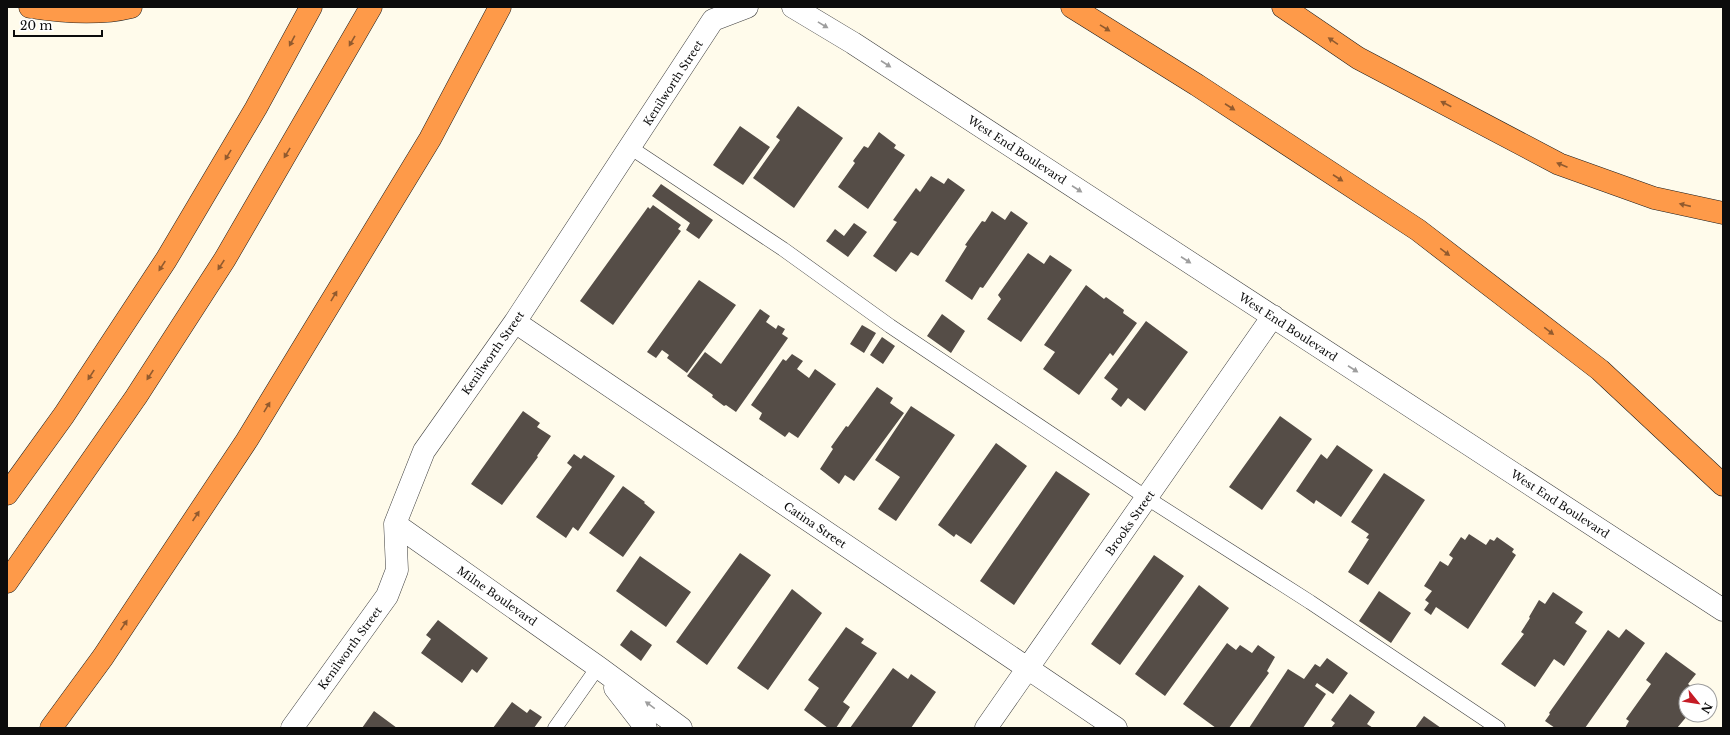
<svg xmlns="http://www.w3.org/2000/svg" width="1730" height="735" font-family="'Libre Baskerville',serif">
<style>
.building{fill:#554d47}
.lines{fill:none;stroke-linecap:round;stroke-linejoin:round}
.lane-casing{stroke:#3f3f3f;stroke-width:15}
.street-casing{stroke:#3f3f3f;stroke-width:23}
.highway-casing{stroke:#1d1d1d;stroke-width:23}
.lane{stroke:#fff;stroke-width:14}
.street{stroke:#fff;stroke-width:22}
.highway{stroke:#fe9a49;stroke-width:22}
.oneway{fill:#9e9e9e}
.oneway2{fill:#915a2e}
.labels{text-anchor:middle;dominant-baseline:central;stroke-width:4;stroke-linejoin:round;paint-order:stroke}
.street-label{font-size:11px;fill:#0c0c0c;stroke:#fff}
</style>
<rect width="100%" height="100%" fill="#fffbeb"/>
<path class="building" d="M 798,106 L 843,138 L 794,208 L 753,178 L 780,140 L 776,137 Z
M 740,126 L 770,147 L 743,185 L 713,165 Z
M 879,132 L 896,145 L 894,148 L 905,155 L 868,209 L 838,187 L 855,163 L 853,161 L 864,146 L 868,148 Z
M 931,176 L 944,184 L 948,178 L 965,190 L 918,256 L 911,252 L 896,272 L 873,256 L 897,222 L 893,220 L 916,188 L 920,192 Z
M 661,184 L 713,220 L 699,239 L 686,230 L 690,223 L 652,196 Z
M 653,205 L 681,225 L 678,229 L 681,231 L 613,325 L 580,301 L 648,207 L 650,209 Z
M 992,211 L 1005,220 L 1011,211 L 1028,223 L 983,288 L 980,287 L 972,300 L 945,281 L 967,246 L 965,245 L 982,221 L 985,222 Z
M 854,223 L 867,232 L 848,257 L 826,241 L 835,229 L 844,236 Z
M 1028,253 L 1044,264 L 1050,255 L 1072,270 L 1021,342 L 987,319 L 1001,299 L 998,295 Z
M 699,280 L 736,305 L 687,373 L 667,358 L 669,355 L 662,350 L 656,358 L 647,352 Z
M 1086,285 L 1104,299 L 1106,297 L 1124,310 L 1123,313 L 1137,323 L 1113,356 L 1110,353 L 1079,395 L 1043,369 L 1055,352 L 1044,345 Z
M 760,309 L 770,316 L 766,322 L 776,329 L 778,325 L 785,329 L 782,334 L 788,338 L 736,412 L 726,405 L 724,406 L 712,397 L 713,395 L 687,376 L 705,352 L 721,364 Z
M 942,314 L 965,331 L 951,353 L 927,336 Z
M 1146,321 L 1188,352 L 1145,411 L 1128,398 L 1121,407 L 1111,399 L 1118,389 L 1104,378 Z
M 862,325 L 876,333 L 864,353 L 850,344 Z
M 882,337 L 895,346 L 883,364 L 870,355 Z
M 792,354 L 803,361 L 797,369 L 809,378 L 815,369 L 836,384 L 798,438 L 789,432 L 785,437 L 759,419 L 762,413 L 751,405 L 783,359 L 786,361 Z
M 877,387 L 893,398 L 890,403 L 904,413 L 854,481 L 845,475 L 839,484 L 820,469 L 833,449 L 831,447 L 846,426 L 848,427 Z
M 911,406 L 955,435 L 896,521 L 878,509 L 900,477 L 875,460 Z
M 523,411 L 540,423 L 537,427 L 551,436 L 537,456 L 538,457 L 502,505 L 471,484 Z
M 1280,416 L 1312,439 L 1262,510 L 1229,487 Z
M 996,443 L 1027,466 L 971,544 L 956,534 L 954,537 L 938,525 Z
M 1337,445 L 1373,470 L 1341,517 L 1316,500 L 1314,504 L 1296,491 L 1321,454 L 1327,459 Z
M 574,454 L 581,459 L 584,455 L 615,476 L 578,531 L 573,527 L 566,538 L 536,517 L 572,467 L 567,463 Z
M 1056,471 L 1090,494 L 1014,605 L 980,581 Z
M 1384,473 L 1425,500 L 1368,585 L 1348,572 L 1369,539 L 1366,538 L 1369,534 L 1351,522 Z
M 623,486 L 645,502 L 644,503 L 655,512 L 623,557 L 589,533 Z
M 1469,534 L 1486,545 L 1490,539 L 1494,541 L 1497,537 L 1514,549 L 1512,552 L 1516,555 L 1468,629 L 1436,607 L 1431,615 L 1424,610 L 1429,603 L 1425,600 L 1432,591 L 1424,586 L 1440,561 L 1448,566 L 1453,558 L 1449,555 L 1461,537 L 1465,540 Z
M 740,553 L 771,575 L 707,665 L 676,642 Z
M 1154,555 L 1184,576 L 1120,665 L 1091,644 Z
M 640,556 L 691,592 L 666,627 L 616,591 Z
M 1199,585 L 1229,608 L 1165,696 L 1135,674 Z
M 792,589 L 822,613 L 768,690 L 737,668 Z
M 1379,591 L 1411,613 L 1391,643 L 1359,621 Z
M 1553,592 L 1583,612 L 1575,623 L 1587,631 L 1564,666 L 1554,659 L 1535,687 L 1501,664 L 1524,634 L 1521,632 L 1530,618 L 1529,617 L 1539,600 L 1545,604 Z
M 438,620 L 488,658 L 477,673 L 472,669 L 462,683 L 421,653 L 431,639 L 426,635 Z
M 846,627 L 864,639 L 861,643 L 877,653 L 843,702 L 850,707 L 836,728 L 828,728 L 804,710 L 819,688 L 808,680 Z
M 1626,629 L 1645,643 L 1585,728 L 1555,728 L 1545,721 L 1550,714 L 1549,713 L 1608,630 L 1619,638 Z
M 631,630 L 652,645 L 641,661 L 620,645 Z
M 1227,643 L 1236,650 L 1240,645 L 1252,653 L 1258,645 L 1275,657 L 1267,671 L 1269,673 L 1229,728 L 1216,728 L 1183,704 Z
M 1666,652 L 1696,674 L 1688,684 L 1697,691 L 1686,691 L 1686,715 L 1688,715 L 1677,728 L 1625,728 L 1629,721 L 1626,719 L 1651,684 L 1646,680 Z
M 1327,658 L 1348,673 L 1333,694 L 1317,683 L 1315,686 L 1326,694 L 1303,728 L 1249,728 L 1288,669 L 1304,679 L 1315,664 L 1320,667 Z
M 893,668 L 908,679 L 911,674 L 936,692 L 911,728 L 850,728 Z
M 1350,694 L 1375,712 L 1367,724 L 1373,728 L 1331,728 L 1335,723 L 1331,720 Z
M 512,702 L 527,713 L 530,709 L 542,717 L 534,728 L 493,728 Z
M 374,711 L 397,728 L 362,728 Z
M 1424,716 L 1441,728 L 1415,728 Z"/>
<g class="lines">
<defs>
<path id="lane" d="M 631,148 L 783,249 L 890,326 L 1147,498 L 1310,602 L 1498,728
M 555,728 L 598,667"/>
<path id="street" d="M 793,7 L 853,43 L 1723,610
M 515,322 L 1116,728
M 395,524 L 598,667 L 681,728
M 615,688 L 646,728
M 292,728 L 387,596 L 397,570 L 395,524 L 424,451 L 515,322 L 713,20 L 747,7
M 986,728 L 1273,316"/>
<path id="highway" d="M 30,7 C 62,12 99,15 131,7
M 1072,7 L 1197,85 L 1418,230 L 1600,370 L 1723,485
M 1283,7 L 1358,58 L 1559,164 L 1654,198 L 1723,213
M 7,494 L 64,415 L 166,260 L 256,108 L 311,7
M 7,582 L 136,397 L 225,259 L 371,7
M 51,728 L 103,657 L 247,440 L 430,139 L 500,7"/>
</defs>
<use href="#lane" class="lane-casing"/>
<use href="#street" class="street-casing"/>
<use href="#highway" class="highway-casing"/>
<use href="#lane" class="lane"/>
<use href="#street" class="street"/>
<use href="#highway" class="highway"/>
</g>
<defs><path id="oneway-solid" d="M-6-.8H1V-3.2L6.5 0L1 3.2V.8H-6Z"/></defs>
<g class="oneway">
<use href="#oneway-solid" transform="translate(823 25) rotate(31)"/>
<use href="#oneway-solid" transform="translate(886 64) rotate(33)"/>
<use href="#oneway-solid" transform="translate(1077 189) rotate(33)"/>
<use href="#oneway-solid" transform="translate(1186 260) rotate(33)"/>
<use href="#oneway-solid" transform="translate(1353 369) rotate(33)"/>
<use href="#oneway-solid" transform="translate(650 705) rotate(-144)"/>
</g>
<g class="oneway2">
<use href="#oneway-solid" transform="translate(1105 28) rotate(32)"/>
<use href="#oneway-solid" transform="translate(292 41) rotate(118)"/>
<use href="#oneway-solid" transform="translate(352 41) rotate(120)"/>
<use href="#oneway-solid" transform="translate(1333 41) rotate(-146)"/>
<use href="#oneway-solid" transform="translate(1446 104) rotate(-153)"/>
<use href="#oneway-solid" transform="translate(1230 107) rotate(33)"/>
<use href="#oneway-solid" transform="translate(287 153) rotate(121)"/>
<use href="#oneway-solid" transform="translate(228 155) rotate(121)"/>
<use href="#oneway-solid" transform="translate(1562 165) rotate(-157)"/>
<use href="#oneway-solid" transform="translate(1338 178) rotate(33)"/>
<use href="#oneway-solid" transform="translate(1685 205) rotate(-167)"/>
<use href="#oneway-solid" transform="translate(1445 252) rotate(37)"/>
<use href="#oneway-solid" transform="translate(221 265) rotate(123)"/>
<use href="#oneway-solid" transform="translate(162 266) rotate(123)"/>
<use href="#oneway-solid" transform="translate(334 296) rotate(-59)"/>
<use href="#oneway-solid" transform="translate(1549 331) rotate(37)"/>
<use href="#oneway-solid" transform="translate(91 375) rotate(123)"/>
<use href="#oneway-solid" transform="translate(150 375) rotate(123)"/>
<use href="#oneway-solid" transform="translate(267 407) rotate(-59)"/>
<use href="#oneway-solid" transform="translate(196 516) rotate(-56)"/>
<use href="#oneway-solid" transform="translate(124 625) rotate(-56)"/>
</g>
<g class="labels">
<g class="street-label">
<text transform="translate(673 83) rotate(-57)">Kenilworth Street</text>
<text transform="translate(1017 150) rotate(33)">West End Boulevard</text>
<text transform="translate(1288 327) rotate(33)">West End Boulevard</text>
<text transform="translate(493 353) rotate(-55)">Kenilworth Street</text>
<text transform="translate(1560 504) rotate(33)">West End Boulevard</text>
<text transform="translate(1130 523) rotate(-55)">Brooks Street</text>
<text transform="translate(815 525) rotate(34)">Catina Street</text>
<text transform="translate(497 596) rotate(35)">Milne Boulevard</text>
<text transform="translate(350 648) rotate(-54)">Kenilworth Street</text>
</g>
</g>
<rect width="1730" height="735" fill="none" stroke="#0c0c0c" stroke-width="16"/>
<g transform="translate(1698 703) rotate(120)"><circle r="19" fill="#ffffff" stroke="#9e9e9e"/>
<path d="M0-3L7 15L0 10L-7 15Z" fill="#c51b25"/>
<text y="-6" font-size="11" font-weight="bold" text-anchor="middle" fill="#0c0c0c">N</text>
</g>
<path d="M14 30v6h88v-6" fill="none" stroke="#0c0c0c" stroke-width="2"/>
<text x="20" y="30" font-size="12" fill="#0c0c0c" stroke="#ffffff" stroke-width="3" paint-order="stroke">20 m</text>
</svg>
